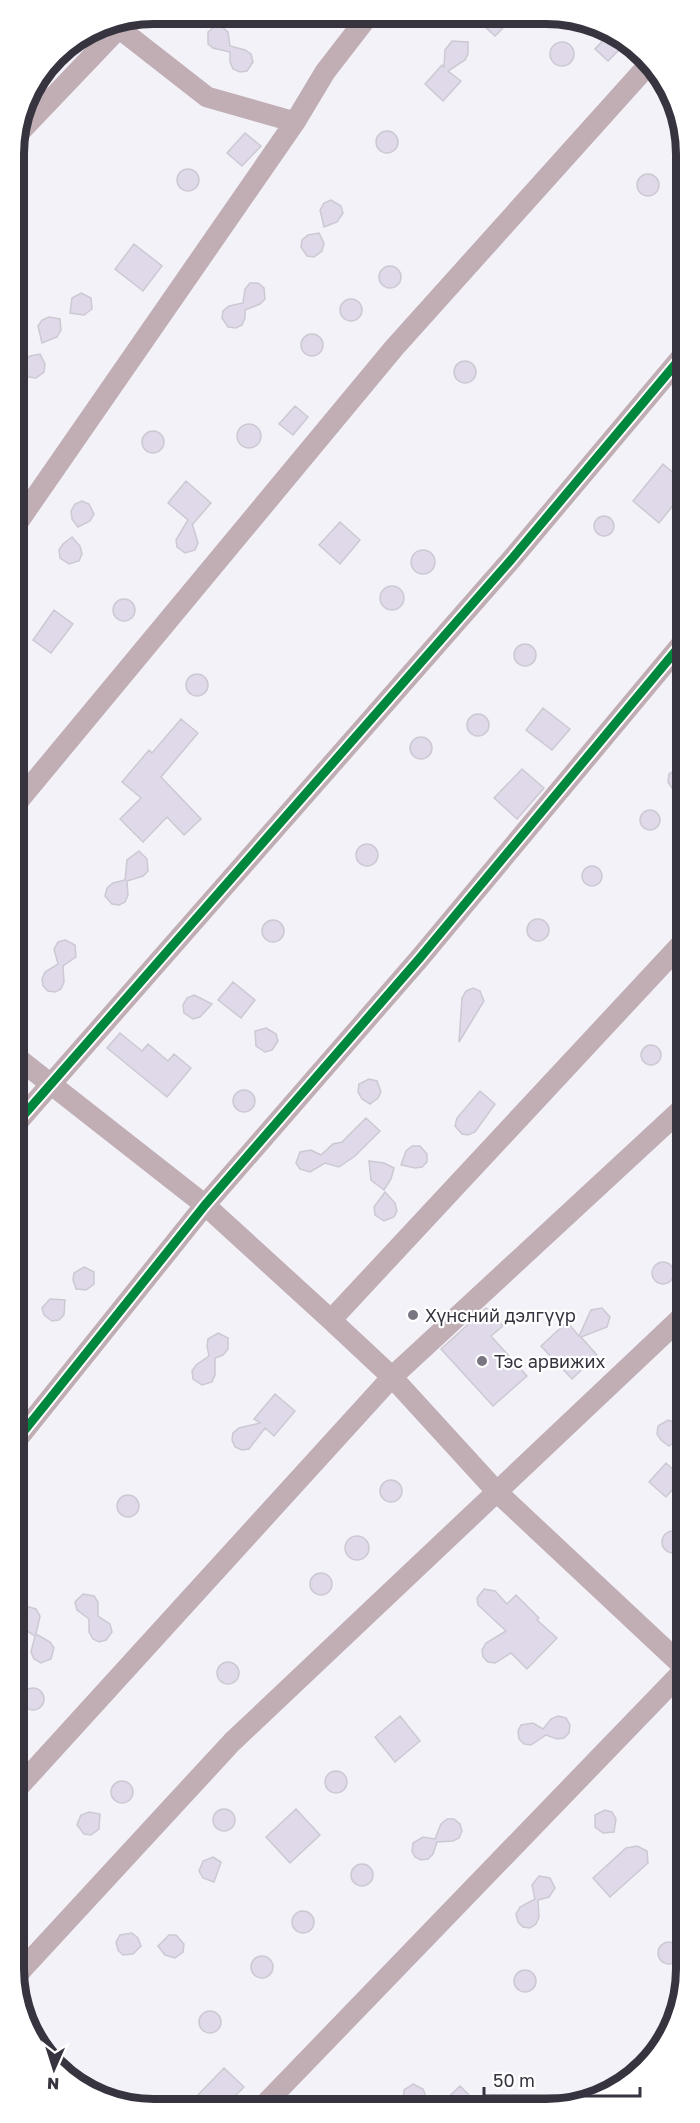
<svg xmlns="http://www.w3.org/2000/svg" width="700" height="2123" font-family="'Golos Text',sans-serif">
<style>
.building{fill:#dfd9ea;stroke:#ccc9d2;stroke-width:1.5}
.lines{fill:none;stroke-linecap:round;stroke-linejoin:round}
.minor{stroke:#c0aeb4;stroke-width:21}
.cycleway-casing{stroke:#fff;stroke-width:13}
.cycleway{stroke:#00873e;stroke-width:9}
.poi-dot{fill:#797681;stroke:#fff;stroke-width:2}
.labels{text-anchor:middle;dominant-baseline:central;stroke-width:4.5;stroke-linejoin:round;paint-order:stroke}
.poi-label{font-size:18px;fill:#373440;stroke:#fff;text-anchor:start}
.rim{fill:none;stroke:#373440;stroke-width:8}
</style>
<rect width="100%" height="100%" fill="#f4f2f9"/>
<path class="building" d="M 473,16 L 515,16 L 495,36 Z
M 214,27 L 222,27 L 228,32 L 230,46 L 245,50 L 251,54 L 253,62 L 247,71 L 240,72 L 233,69 L 230,62 L 230,52 L 213,48 L 208,44 L 208,32 Z
M 608,35 L 625,44 L 608,61 L 595,49 Z
M 452,41 L 468,42 L 468,54 L 465,60 L 448,71 L 461,81 L 443,101 L 425,84 L 442,65 L 444,67 L 445,50 Z
M550 54a12 12 0 1 1 24 0a12 12 0 1 1-24 0Z
M376 142a11 11 0 1 1 22 0a11 11 0 1 1-22 0Z
M 245,133 L 261,146 L 242,166 L 227,153 Z
M177 180a11 11 0 1 1 22 0a11 11 0 1 1-22 0Z
M637 185a11 11 0 1 1 22 0a11 11 0 1 1-22 0Z
M 331,200 L 341,206 L 343,213 L 337,222 L 324,227 L 320,210 L 324,203 Z
M 319,233 L 324,243 L 322,251 L 314,257 L 307,256 L 301,247 L 302,240 L 308,235 Z
M 134,244 L 162,266 L 143,291 L 115,269 Z
M379 277a11 11 0 1 1 22 0a11 11 0 1 1-22 0Z
M 250,283 L 258,283 L 264,288 L 265,299 L 260,304 L 245,310 L 245,318 L 242,325 L 236,328 L 228,327 L 222,318 L 223,311 L 229,306 L 243,303 L 245,289 Z
M 81,293 L 91,298 L 92,309 L 84,315 L 70,313 L 72,298 Z
M340 310a11 11 0 1 1 22 0a11 11 0 1 1-22 0Z
M 49,317 L 60,319 L 61,330 L 57,337 L 42,343 L 38,326 L 42,320 Z
M301 345a11 11 0 1 1 22 0a11 11 0 1 1-22 0Z
M 40,354 L 45,364 L 44,372 L 36,378 L 29,377 L 22,369 L 24,361 L 30,356 Z
M454 372a11 11 0 1 1 22 0a11 11 0 1 1-22 0Z
M 295,406 L 308,417 L 293,435 L 279,424 Z
M237 436a12 12 0 1 1 24 0a12 12 0 1 1-24 0Z
M142 442a11 11 0 1 1 22 0a11 11 0 1 1-22 0Z
M 663,464 L 684,482 L 684,492 L 659,523 L 633,501 Z
M 186,481 L 211,503 L 193,524 L 192,523 L 198,543 L 195,550 L 185,553 L 177,547 L 176,540 L 188,520 L 168,503 Z
M 82,501 L 89,504 L 94,514 L 90,521 L 78,527 L 72,519 L 71,511 L 75,504 Z
M594 526a10 10 0 1 1 20 0a10 10 0 1 1-20 0Z
M 340,522 L 360,540 L 340,564 L 319,545 Z
M 72,537 L 80,546 L 82,554 L 79,561 L 69,564 L 60,558 L 59,550 L 63,544 Z
M411 562a12 12 0 1 1 24 0a12 12 0 1 1-24 0Z
M380 598a12 12 0 1 1 24 0a12 12 0 1 1-24 0Z
M113 610a11 11 0 1 1 22 0a11 11 0 1 1-22 0Z
M 54,610 L 73,624 L 51,653 L 33,640 Z
M514 655a11 11 0 1 1 22 0a11 11 0 1 1-22 0Z
M186 685a11 11 0 1 1 22 0a11 11 0 1 1-22 0Z
M 543,708 L 570,729 L 552,750 L 526,730 Z
M467 725a11 11 0 1 1 22 0a11 11 0 1 1-22 0Z
M 181,719 L 198,733 L 161,777 L 201,819 L 184,835 L 167,817 L 143,842 L 120,819 L 141,798 L 122,782 L 149,750 L 152,753 Z
M410 748a11 11 0 1 1 22 0a11 11 0 1 1-22 0Z
M 685,764 L 685,791 L 672,788 L 668,782 L 669,774 Z
M 522,769 L 544,788 L 517,819 L 494,798 Z
M640 820a10 10 0 1 1 20 0a10 10 0 1 1-20 0Z
M356 855a11 11 0 1 1 22 0a11 11 0 1 1-22 0Z
M 139,851 L 147,859 L 148,871 L 143,876 L 127,881 L 128,895 L 125,902 L 119,905 L 112,904 L 105,896 L 107,888 L 113,883 L 125,880 L 127,860 Z
M582 876a10 10 0 1 1 20 0a10 10 0 1 1-20 0Z
M527 930a11 11 0 1 1 22 0a11 11 0 1 1-22 0Z
M262 931a11 11 0 1 1 22 0a11 11 0 1 1-22 0Z
M 65,940 L 75,945 L 76,957 L 63,966 L 64,982 L 61,989 L 55,992 L 48,991 L 43,986 L 42,979 L 45,972 L 58,964 L 54,949 L 58,942 Z
M 233,982 L 255,1000 L 241,1018 L 218,1000 Z
M 473,988 L 480,991 L 484,1001 L 459,1042 L 462,998 L 466,991 Z
M 194,995 L 212,1004 L 200,1017 L 193,1019 L 184,1013 L 183,1005 L 187,998 Z
M 266,1028 L 276,1034 L 278,1041 L 272,1050 L 265,1052 L 256,1046 L 255,1031 Z
M 120,1033 L 142,1051 L 148,1044 L 168,1061 L 174,1054 L 191,1068 L 167,1097 L 107,1048 Z
M641 1055a10 10 0 1 1 20 0a10 10 0 1 1-20 0Z
M 369,1079 L 377,1081 L 381,1092 L 378,1098 L 370,1104 L 362,1099 L 358,1092 L 359,1084 Z
M233 1101a11 11 0 1 1 22 0a11 11 0 1 1-22 0Z
M 480,1091 L 495,1104 L 475,1132 L 468,1135 L 462,1134 L 455,1126 L 457,1118 Z
M 366,1118 L 380,1131 L 355,1156 L 339,1167 L 325,1163 L 310,1172 L 300,1169 L 296,1163 L 300,1152 L 311,1150 L 321,1155 L 333,1144 L 342,1142 Z
M 412,1146 L 420,1146 L 427,1154 L 427,1162 L 422,1167 L 415,1168 L 401,1165 L 406,1151 Z
M 369,1161 L 384,1163 L 394,1168 L 391,1179 L 384,1190 L 371,1180 Z
M 385,1192 L 395,1203 L 397,1211 L 394,1217 L 384,1221 L 375,1215 L 374,1207 Z
M652 1273a11 11 0 1 1 22 0a11 11 0 1 1-22 0Z
M 84,1267 L 94,1272 L 94,1284 L 86,1290 L 76,1289 L 73,1280 L 74,1273 Z
M 50,1299 L 65,1300 L 64,1315 L 59,1320 L 52,1321 L 44,1315 L 42,1308 Z
M 486,1308 L 503,1326 L 491,1336 L 527,1376 L 493,1406 L 441,1349 Z
M 602,1308 L 610,1317 L 607,1327 L 581,1337 L 597,1355 L 572,1379 L 541,1346 L 567,1322 L 579,1336 L 591,1310 Z
M 218,1333 L 228,1338 L 228,1349 L 223,1355 L 215,1358 L 215,1375 L 212,1382 L 202,1385 L 193,1379 L 192,1371 L 196,1365 L 209,1356 L 207,1346 L 208,1339 Z
M 275,1394 L 295,1411 L 274,1436 L 265,1428 L 249,1449 L 242,1450 L 235,1447 L 232,1440 L 233,1433 L 239,1428 L 260,1423 L 254,1419 Z
M 668,1420 L 676,1423 L 680,1433 L 677,1440 L 669,1446 L 661,1440 L 657,1434 L 658,1426 Z
M 666,1463 L 683,1478 L 666,1497 L 649,1482 Z
M380 1491a11 11 0 1 1 22 0a11 11 0 1 1-22 0Z
M117 1506a11 11 0 1 1 22 0a11 11 0 1 1-22 0Z
M662 1542a11 11 0 1 1 22 0a11 11 0 1 1-22 0Z
M345 1548a12 12 0 1 1 24 0a12 12 0 1 1-24 0Z
M310 1584a11 11 0 1 1 22 0a11 11 0 1 1-22 0Z
M 484,1589 L 495,1591 L 507,1604 L 516,1595 L 539,1618 L 537,1620 L 557,1638 L 527,1669 L 511,1653 L 495,1663 L 488,1662 L 483,1657 L 482,1650 L 486,1643 L 506,1631 L 478,1605 L 477,1598 Z
M 83,1594 L 94,1596 L 98,1602 L 98,1616 L 110,1624 L 112,1632 L 106,1640 L 99,1642 L 93,1639 L 89,1632 L 89,1619 L 77,1610 L 75,1602 Z
M 29,1607 L 36,1609 L 40,1616 L 36,1634 L 50,1642 L 54,1648 L 51,1659 L 41,1663 L 34,1659 L 31,1652 L 35,1636 L 21,1627 L 18,1620 L 18,1608 Z
M217 1673a11 11 0 1 1 22 0a11 11 0 1 1-22 0Z
M22 1699a11 11 0 1 1 22 0a11 11 0 1 1-22 0Z
M 400,1716 L 420,1741 L 395,1762 L 375,1737 Z
M 558,1716 L 566,1718 L 570,1725 L 569,1733 L 564,1738 L 557,1739 L 546,1735 L 531,1745 L 524,1744 L 519,1739 L 518,1731 L 521,1725 L 533,1723 L 543,1729 L 551,1719 Z
M325 1782a11 11 0 1 1 22 0a11 11 0 1 1-22 0Z
M111 1792a11 11 0 1 1 22 0a11 11 0 1 1-22 0Z
M213 1820a11 11 0 1 1 22 0a11 11 0 1 1-22 0Z
M 296,1809 L 320,1835 L 290,1863 L 266,1837 Z
M 605,1810 L 612,1812 L 616,1819 L 614,1832 L 603,1833 L 595,1827 L 595,1815 Z
M 89,1812 L 100,1814 L 99,1829 L 91,1835 L 84,1834 L 77,1825 L 81,1815 Z
M 447,1819 L 454,1819 L 460,1824 L 462,1831 L 459,1838 L 453,1841 L 437,1842 L 433,1854 L 428,1859 L 421,1860 L 415,1857 L 412,1851 L 413,1843 L 423,1837 L 435,1839 L 441,1824 Z
M 637,1846 L 647,1851 L 648,1863 L 610,1897 L 593,1878 L 626,1848 Z
M 213,1857 L 221,1862 L 214,1882 L 203,1878 L 199,1871 L 203,1861 Z
M351 1875a11 11 0 1 1 22 0a11 11 0 1 1-22 0Z
M 539,1876 L 550,1878 L 555,1888 L 549,1897 L 538,1900 L 539,1917 L 536,1924 L 530,1928 L 523,1927 L 518,1922 L 516,1914 L 520,1907 L 535,1899 L 532,1885 Z
M292 1922a11 11 0 1 1 22 0a11 11 0 1 1-22 0Z
M 132,1933 L 138,1938 L 141,1946 L 133,1954 L 123,1955 L 118,1950 L 116,1942 L 120,1935 Z
M 169,1935 L 176,1935 L 184,1944 L 183,1952 L 175,1958 L 165,1955 L 158,1946 Z
M658 1953a11 11 0 1 1 22 0a11 11 0 1 1-22 0Z
M251 1967a11 11 0 1 1 22 0a11 11 0 1 1-22 0Z
M514 1981a11 11 0 1 1 22 0a11 11 0 1 1-22 0Z
M199 2022a11 11 0 1 1 22 0a11 11 0 1 1-22 0Z
M 224,2068 L 244,2087 L 224,2107 L 208,2107 L 197,2096 Z
M 413,2084 L 423,2089 L 430,2107 L 410,2107 L 403,2101 L 404,2090 Z
M 460,2086 L 472,2098 L 463,2107 L 438,2107 Z"/>
<g class="lines">
<path class="minor" d="M 111,22 L 207,97 L 295,122
M 16,136 L 120,27
M 14,528 L 295,122 L 325,72 L 369,15
M 15,805 L 394,348 L 650,63
M 15,1056 L 205,1205 L 331,1320 L 392,1377 L 498,1493 L 686,1669
M 15,1125 L 510,561 L 684,354
M 331,1320 L 685,940
M 16,1441 L 205,1205 L 419,959 L 684,641
M 16,1790 L 392,1377 L 685,1106
M 16,1976 L 232,1742 L 685,1314
M 262,2107 L 686,1668"/>
<defs>
<path id="cycleway" d="M 15,1125 L 510,561 L 684,354
M 16,1441 L 205,1205 L 419,959 L 684,641"/>
</defs>
<use href="#cycleway" class="cycleway-casing"/>
<use href="#cycleway" class="cycleway"/>
</g>
<g class="poi-dot">
<circle cx="413" cy="1315" r="6"/>
<circle cx="482" cy="1361" r="6"/>
</g>
<g class="labels">
<g class="poi-label">
<text x="425" y="1315">Хүнсний дэлгүүр</text>
<text x="494" y="1361">Тэс арвижих</text>
</g>
</g>
<path d="M0 0H700V2123H0ZM154 24H546A130 130 0 0 1 676 154V1969A130 130 0 0 1 546 2099H154A130 130 0 0 1 24 1969V154A130 130 0 0 1 154 24Z" fill="#fff" fill-rule="evenodd"/>
<path class="rim" d="M154 24H546A130 130 0 0 1 676 154V1969A130 130 0 0 1 546 2099H154A130 130 0 0 1 24 1969V154A130 130 0 0 1 154 24Z"/>
<g transform="translate(54 2069) rotate(183)" stroke="#ffffff" stroke-width="4.5" paint-order="stroke">
<path d="M0-4.5L10 22L0 15L-10 22Z" fill="#373440"/>
<text y="-9" font-size="16" font-weight="bold" text-anchor="middle" fill="#373440">N</text>
</g>
<path d="M484 2087v9h156v-9" fill="none" stroke="#373440" stroke-width="3"/>
<text x="493" y="2087" font-size="18" fill="#373440" stroke="#ffffff" stroke-width="4.5" paint-order="stroke">50 m</text>
</svg>
